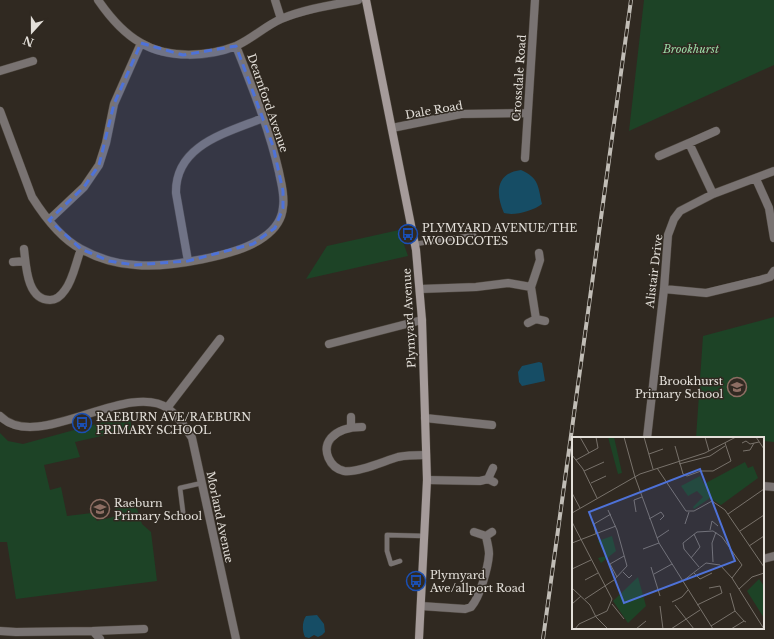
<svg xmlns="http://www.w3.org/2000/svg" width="774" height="639" font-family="'Libre Baskerville',serif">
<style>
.green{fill:#1d4326}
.water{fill:#164d65}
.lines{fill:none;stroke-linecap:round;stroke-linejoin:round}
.lane-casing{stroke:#4d463e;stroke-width:5.5}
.street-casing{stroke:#4d463e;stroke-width:9}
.secondary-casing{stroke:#4d463e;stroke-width:9}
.lane{stroke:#797372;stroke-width:4.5}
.street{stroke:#797372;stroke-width:8}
.secondary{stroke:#a59b9a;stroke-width:8}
.rail-casing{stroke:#c1bdb6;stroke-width:4}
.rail{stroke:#302921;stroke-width:2.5;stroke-dasharray:8;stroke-linecap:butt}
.marked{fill:#4e72d8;fill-opacity:0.2;stroke:#4e72d8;stroke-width:3;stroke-dasharray:8 5;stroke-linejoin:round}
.labels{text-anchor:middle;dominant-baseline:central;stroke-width:3;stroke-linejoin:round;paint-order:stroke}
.park-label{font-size:11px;font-style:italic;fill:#99daa5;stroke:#302921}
.street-label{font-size:11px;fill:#e3dfd9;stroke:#302921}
.poi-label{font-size:11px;fill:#e3dfd9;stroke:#302921;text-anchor:start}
.inset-road{fill:none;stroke:#78726b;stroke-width:1}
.view{fill:#4e72d8;fill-opacity:0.15;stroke:#4e72d8;stroke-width:2}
.inset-edge{fill:none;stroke:#e3dfd9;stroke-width:2}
</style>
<rect width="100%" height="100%" fill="#302921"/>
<path class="green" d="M 644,0 L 774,0 L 774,65 L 629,131 Z
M 399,230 L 408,256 L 306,279 L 327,246 Z
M 774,317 L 774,442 L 763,441 L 763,438 L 696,438 L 703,336 Z
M 129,415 L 132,429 L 75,442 L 80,457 L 44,465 L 50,490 L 61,487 L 67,516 L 92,513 L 97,521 L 117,516 L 115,506 L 135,503 L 142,524 L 151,532 L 157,581 L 16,599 L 7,542 L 0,542 L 0,433 L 8,441 L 23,444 Z"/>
<path class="water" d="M 521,170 C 539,178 538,186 542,204 C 533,211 514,216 504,213 C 495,193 496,173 521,170 Z
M 539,362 L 542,363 L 545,381 L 522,386 L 519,382 L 518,372 L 522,366 Z
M 317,615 L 324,624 L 325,632 L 322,635 L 318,637 L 314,635 L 309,638 L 305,637 C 302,631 302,622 306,616 Z"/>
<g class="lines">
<defs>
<path id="lane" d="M 415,244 L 474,235
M 183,512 L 180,488 L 202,483
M 400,561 L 391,564 L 387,551 L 387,535 L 425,536"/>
<path id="street" d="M 98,0 C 109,16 123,33 141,43 C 168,59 208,57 236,46 C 252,39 265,26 281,19 C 305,9 332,5 358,0
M 275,0 L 281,19
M 0,71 L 33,61
M 0,111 L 32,197 C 44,216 60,238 81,249 C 97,258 118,264 136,265 C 167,268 239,256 264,237 C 274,230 282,220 283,207 C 285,195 281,183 279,172 C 269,128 252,87 236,46
M 392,128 L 461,114 L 527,113
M 689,143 L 716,131
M 659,156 L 689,143 L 713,194
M 525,158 L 535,0
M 756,179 L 769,208 L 774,238
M 49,220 L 84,187 L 99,165 L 106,143 L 114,104 L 141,43
M 24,249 C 26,266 27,300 50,300 C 57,300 61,296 65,290 C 73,280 76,262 81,249
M 188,261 L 176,193 C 175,145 226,133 263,118
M 13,262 L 25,261
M 420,289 L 476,287 L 508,283 L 531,287
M 664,289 L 706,293 L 760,280 L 770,277 L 774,271
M 536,319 L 545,321
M 528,323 L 536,319 L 531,287 L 540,260 L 539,253
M 329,344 L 422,320
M 167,408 L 220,339
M 0,416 C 37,454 128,379 169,409 C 179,417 185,427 192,438 L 236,639
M 351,417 L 351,427
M 425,418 L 492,425
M 362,427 C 352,427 339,429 331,438 C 321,450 330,468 344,471 C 358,473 384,461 398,457 C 407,455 417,455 426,455
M 647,438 L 664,289 L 668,235 L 674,219 L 680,211 L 713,194 L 774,171
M 488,479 L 493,468
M 427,480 L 480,481 L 488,479 L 494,482
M 763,486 L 774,487
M 474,532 L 486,536
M 763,559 L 774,556
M 421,606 L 465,609 L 471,607 C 480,597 488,568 489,554 C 489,548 487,542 486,536 L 492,532
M 0,631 L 16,632 L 93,631 L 100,639
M 93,631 L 144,629"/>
<path id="secondary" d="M 366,0 L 416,250 L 422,320 L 427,480 L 419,639"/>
</defs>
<use href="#lane" class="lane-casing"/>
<use href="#street" class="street-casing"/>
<use href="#secondary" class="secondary-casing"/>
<use href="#lane" class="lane"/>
<use href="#street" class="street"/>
<use href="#secondary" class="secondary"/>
<defs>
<path id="rail" d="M 543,639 L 631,0"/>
</defs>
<use href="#rail" class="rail-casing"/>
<use href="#rail" class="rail"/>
</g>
<path class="marked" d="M 141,43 L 183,55 L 236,46 L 273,146 L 283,191 L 283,208 L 275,228 L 253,244 L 188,261 L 135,265 L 109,261 L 81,249 L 49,220 L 84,187 L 99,165 L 114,104 Z"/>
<defs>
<symbol id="bus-ring" viewBox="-11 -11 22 22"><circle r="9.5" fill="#302921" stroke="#1a4fb4" stroke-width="1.5"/><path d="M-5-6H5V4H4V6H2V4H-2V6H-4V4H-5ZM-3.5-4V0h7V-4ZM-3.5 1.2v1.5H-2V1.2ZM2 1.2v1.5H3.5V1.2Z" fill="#1a4fb4"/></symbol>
<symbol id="school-ring" viewBox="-11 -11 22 22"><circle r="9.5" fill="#302921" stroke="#8d6e63" stroke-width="1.5"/><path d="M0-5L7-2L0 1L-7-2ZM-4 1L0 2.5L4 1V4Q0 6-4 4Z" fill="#8d6e63"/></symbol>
</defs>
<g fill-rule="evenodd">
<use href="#bus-ring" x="397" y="223" width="22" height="22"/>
<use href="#school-ring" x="726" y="376" width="22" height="22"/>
<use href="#bus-ring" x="71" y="412" width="22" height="22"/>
<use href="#school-ring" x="89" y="498" width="22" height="22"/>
<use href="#bus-ring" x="405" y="570" width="22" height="22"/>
</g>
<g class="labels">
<g class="park-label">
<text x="691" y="49">Brookhurst</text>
</g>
<g class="street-label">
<text transform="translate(519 78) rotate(-86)">Crossdale Road</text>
<text transform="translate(268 103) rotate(71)">Dearnford Avenue</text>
<text transform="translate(434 110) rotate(-10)">Dale Road</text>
<text transform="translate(654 271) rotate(-83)">Alistair Drive</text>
<text transform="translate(409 318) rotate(-93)">Plymyard Avenue</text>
<text transform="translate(220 517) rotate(78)">Morland Avenue</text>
</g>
<g class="poi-label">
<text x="422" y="228">PLYMYARD AVENUE/THE<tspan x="422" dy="13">WOODCOTES</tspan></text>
<text x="723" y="381" text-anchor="end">Brookhurst<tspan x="723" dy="13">Primary School</tspan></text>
<text x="96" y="417">RAEBURN AVE/RAEBURN<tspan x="96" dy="13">PRIMARY SCHOOL</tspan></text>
<text x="114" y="503">Raeburn<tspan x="114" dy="13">Primary School</tspan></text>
<text x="430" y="575">Plymyard<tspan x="430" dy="13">Ave/allport Road</tspan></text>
</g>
</g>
<g transform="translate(572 437)">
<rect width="192" height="192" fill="#302921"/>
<path d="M 36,0 L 42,0 L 50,36 L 46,37 ZM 173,25 L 176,31 L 181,29 L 186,41 L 149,68 L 138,61 L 122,72 L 121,70 L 131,60 L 125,54 L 116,59 L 109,49 L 128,39 L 132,47 ZM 40,99 L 44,114 L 29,126 L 26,121 L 34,119 L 26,104 ZM 66,140 L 74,169 L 56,186 L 41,164 ZM 187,142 L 192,149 L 192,181 L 175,154 Z" fill="#1d4326"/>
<path class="inset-road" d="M 8,0 L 17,16M 52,0 L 63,40 L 87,106 L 141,192M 72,0 L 81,32M 133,0 L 137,14M 184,0 L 192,12M 170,6 L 174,4 L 178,7 L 187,5M 103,9 L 111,37 L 115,39 L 129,34 L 141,34 L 159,24 L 153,6M 171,14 L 178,13 L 182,6M 77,17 L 91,12M 0,18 L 11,32 L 25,61M 4,23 L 26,11 L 24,0M 107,27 L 138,19 L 153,9M 85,31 L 114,74 L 122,74 L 140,64 L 153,73 L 192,130M 12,34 L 32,25M 19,46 L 34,39M 0,56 L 8,71M 64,75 L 62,63 L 70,60M 0,76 L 68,37 L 133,16 L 164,0M 156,77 L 192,52M 77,82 L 89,75 L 92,79 L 88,83M 0,85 L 40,162 L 35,174 L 7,187 L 3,192M 113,87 L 117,75M 138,93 L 140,84 L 146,89M 168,94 L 192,78M 24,97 L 22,87 L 39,77M 85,101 L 97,93M 0,106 L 44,89M 177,109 L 192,99M 71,112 L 87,106M 119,121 L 128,110 L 122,97M 141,125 L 140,106 L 144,95M 79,130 L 88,159M 127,130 L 112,112 L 111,106 L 125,95 L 141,94 L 150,100 L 170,128 L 160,141M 0,132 L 19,123M 51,135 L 57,141 L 60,138M 122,136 L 128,142 L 140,136M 82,137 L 100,127M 45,140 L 38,127 L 52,119M 13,143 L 26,136M 111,144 L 134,126 L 148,128 L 160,141 L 192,192M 0,151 L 18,168 L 24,180 L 36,192M 167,152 L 180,140 L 192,136M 13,162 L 42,143 L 55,129 L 45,93 L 36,73M 100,165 L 110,160 L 116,153M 0,167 L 9,159M 40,167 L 52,182M 103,168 L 122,192M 125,168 L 150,156 L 148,149 L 137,151M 88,169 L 91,192M 163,174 L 172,184M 139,189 L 163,174 L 158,156M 64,192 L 74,184M 99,192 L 128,173M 159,192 L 172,184 L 174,185"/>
<path class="view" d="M 128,32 L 163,124 L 52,166 L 17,75 Z"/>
<rect width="192" height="192" class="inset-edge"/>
</g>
<g transform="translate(32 32) rotate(201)" stroke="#302921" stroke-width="3" paint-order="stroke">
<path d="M0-3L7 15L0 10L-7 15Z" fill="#e3dfd9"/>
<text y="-6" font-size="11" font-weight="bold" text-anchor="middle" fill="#e3dfd9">N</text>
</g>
</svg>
